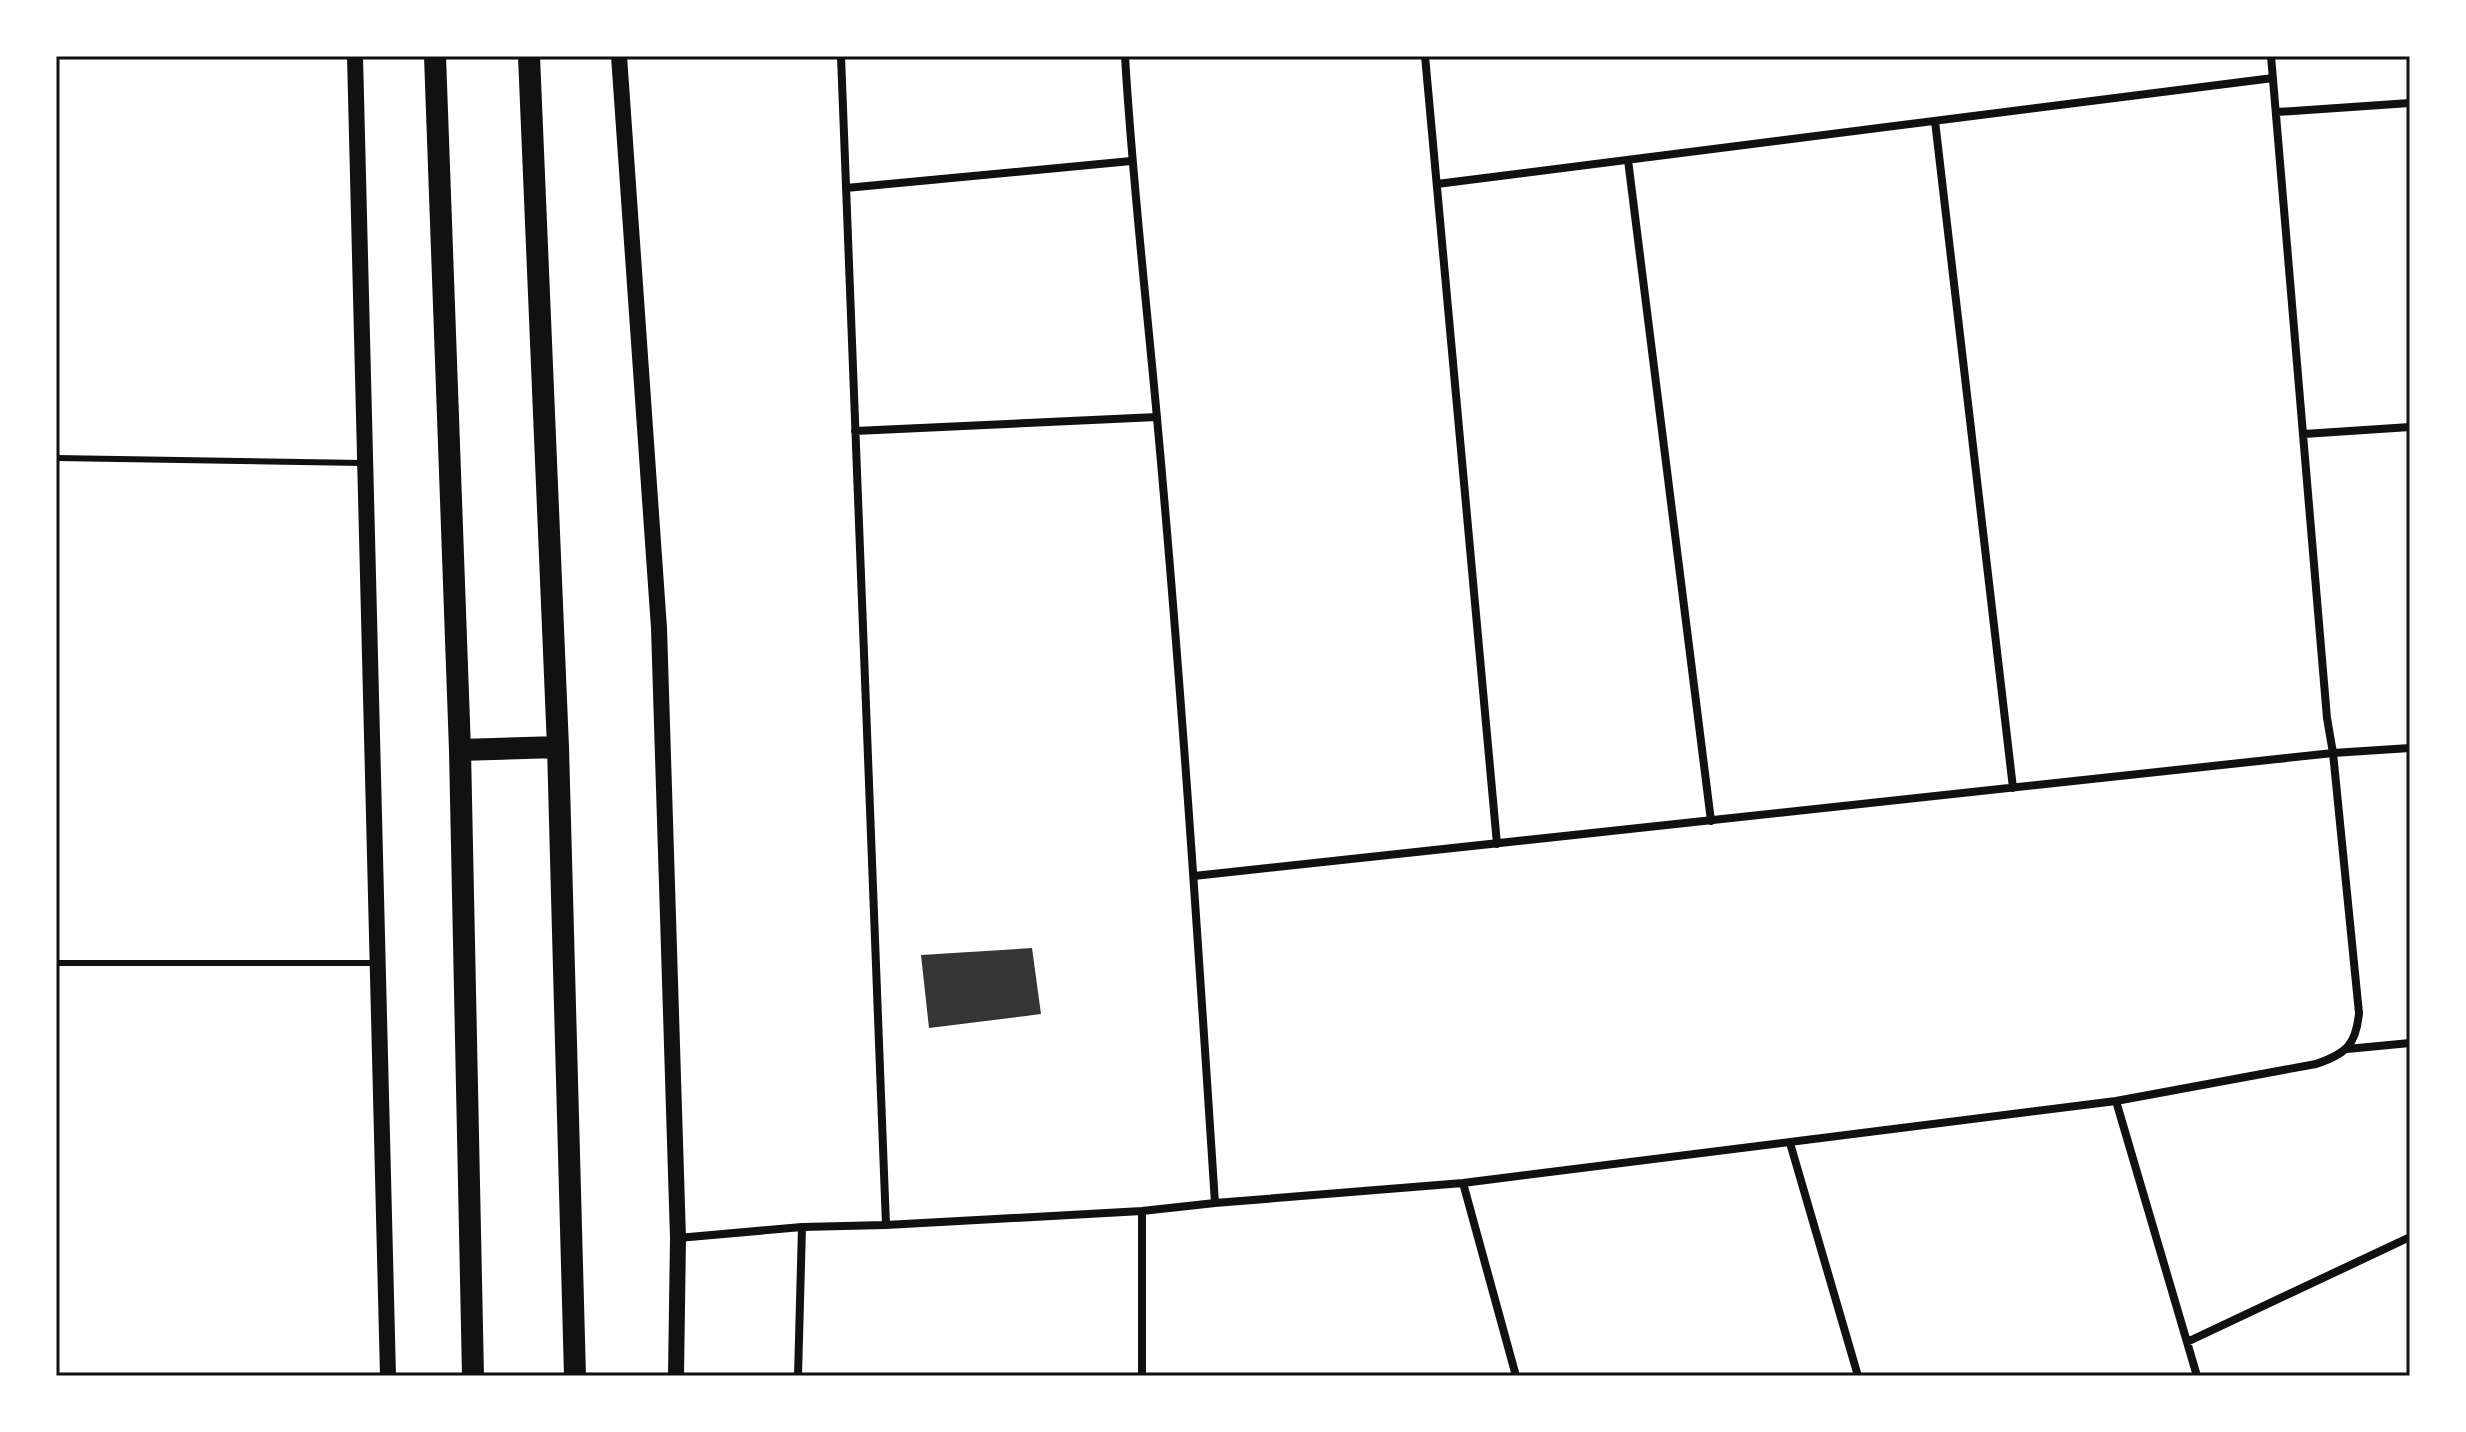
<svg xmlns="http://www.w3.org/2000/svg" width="2466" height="1432" font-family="Montserrat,sans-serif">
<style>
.building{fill:#353535}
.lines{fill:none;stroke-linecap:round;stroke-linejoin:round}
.service{stroke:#111;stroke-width:6}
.minor{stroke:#111;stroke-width:8}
.secondary{stroke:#111;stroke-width:16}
.trunk{stroke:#111;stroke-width:22}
.neatline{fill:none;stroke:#111;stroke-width:3}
</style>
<rect width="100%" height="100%" fill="#fff"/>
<path class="building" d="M 1032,948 L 1041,1014 L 929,1028 L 921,955 Z"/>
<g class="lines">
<path class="service" d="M 56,458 L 362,463
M 56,963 L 374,963"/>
<path class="minor" d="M 841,56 L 886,1225
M 1125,56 C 1132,177 1146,297 1157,418 C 1181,679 1198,941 1215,1203
M 1425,56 L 1497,844
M 2277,112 L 2410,103
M 1935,121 L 2013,788
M 1628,160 L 1711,821
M 1437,184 L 2273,78
M 846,188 L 1131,161
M 855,431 L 1157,417
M 2304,434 L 2410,427
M 1194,876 L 2333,753 L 2410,748
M 2347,1049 L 2410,1043
M 2116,1101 L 2197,1376
M 1790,1143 L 1858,1376
M 1463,1183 L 1516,1376
M 678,1238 L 802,1227 L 886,1225 L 1142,1211 L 1215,1203 L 1463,1183 L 2116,1101 L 2316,1064 C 2346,1054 2356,1045 2359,1013 L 2333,753 L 2327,718 L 2271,56
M 2187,1342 L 2410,1237
M 798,1376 L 802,1227
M 1142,1376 L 1142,1211"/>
<path class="secondary" d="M 355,56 L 388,1376
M 619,56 L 659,628 L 678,1238 L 676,1376"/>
<path class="trunk" d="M 435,56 L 460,750 L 473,1376
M 529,56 L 558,747 L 575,1376
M 460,750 L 558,747"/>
</g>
<rect width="2466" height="1432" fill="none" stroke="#ffffff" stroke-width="116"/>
<rect x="58" y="58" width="2350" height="1316" class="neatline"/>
</svg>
